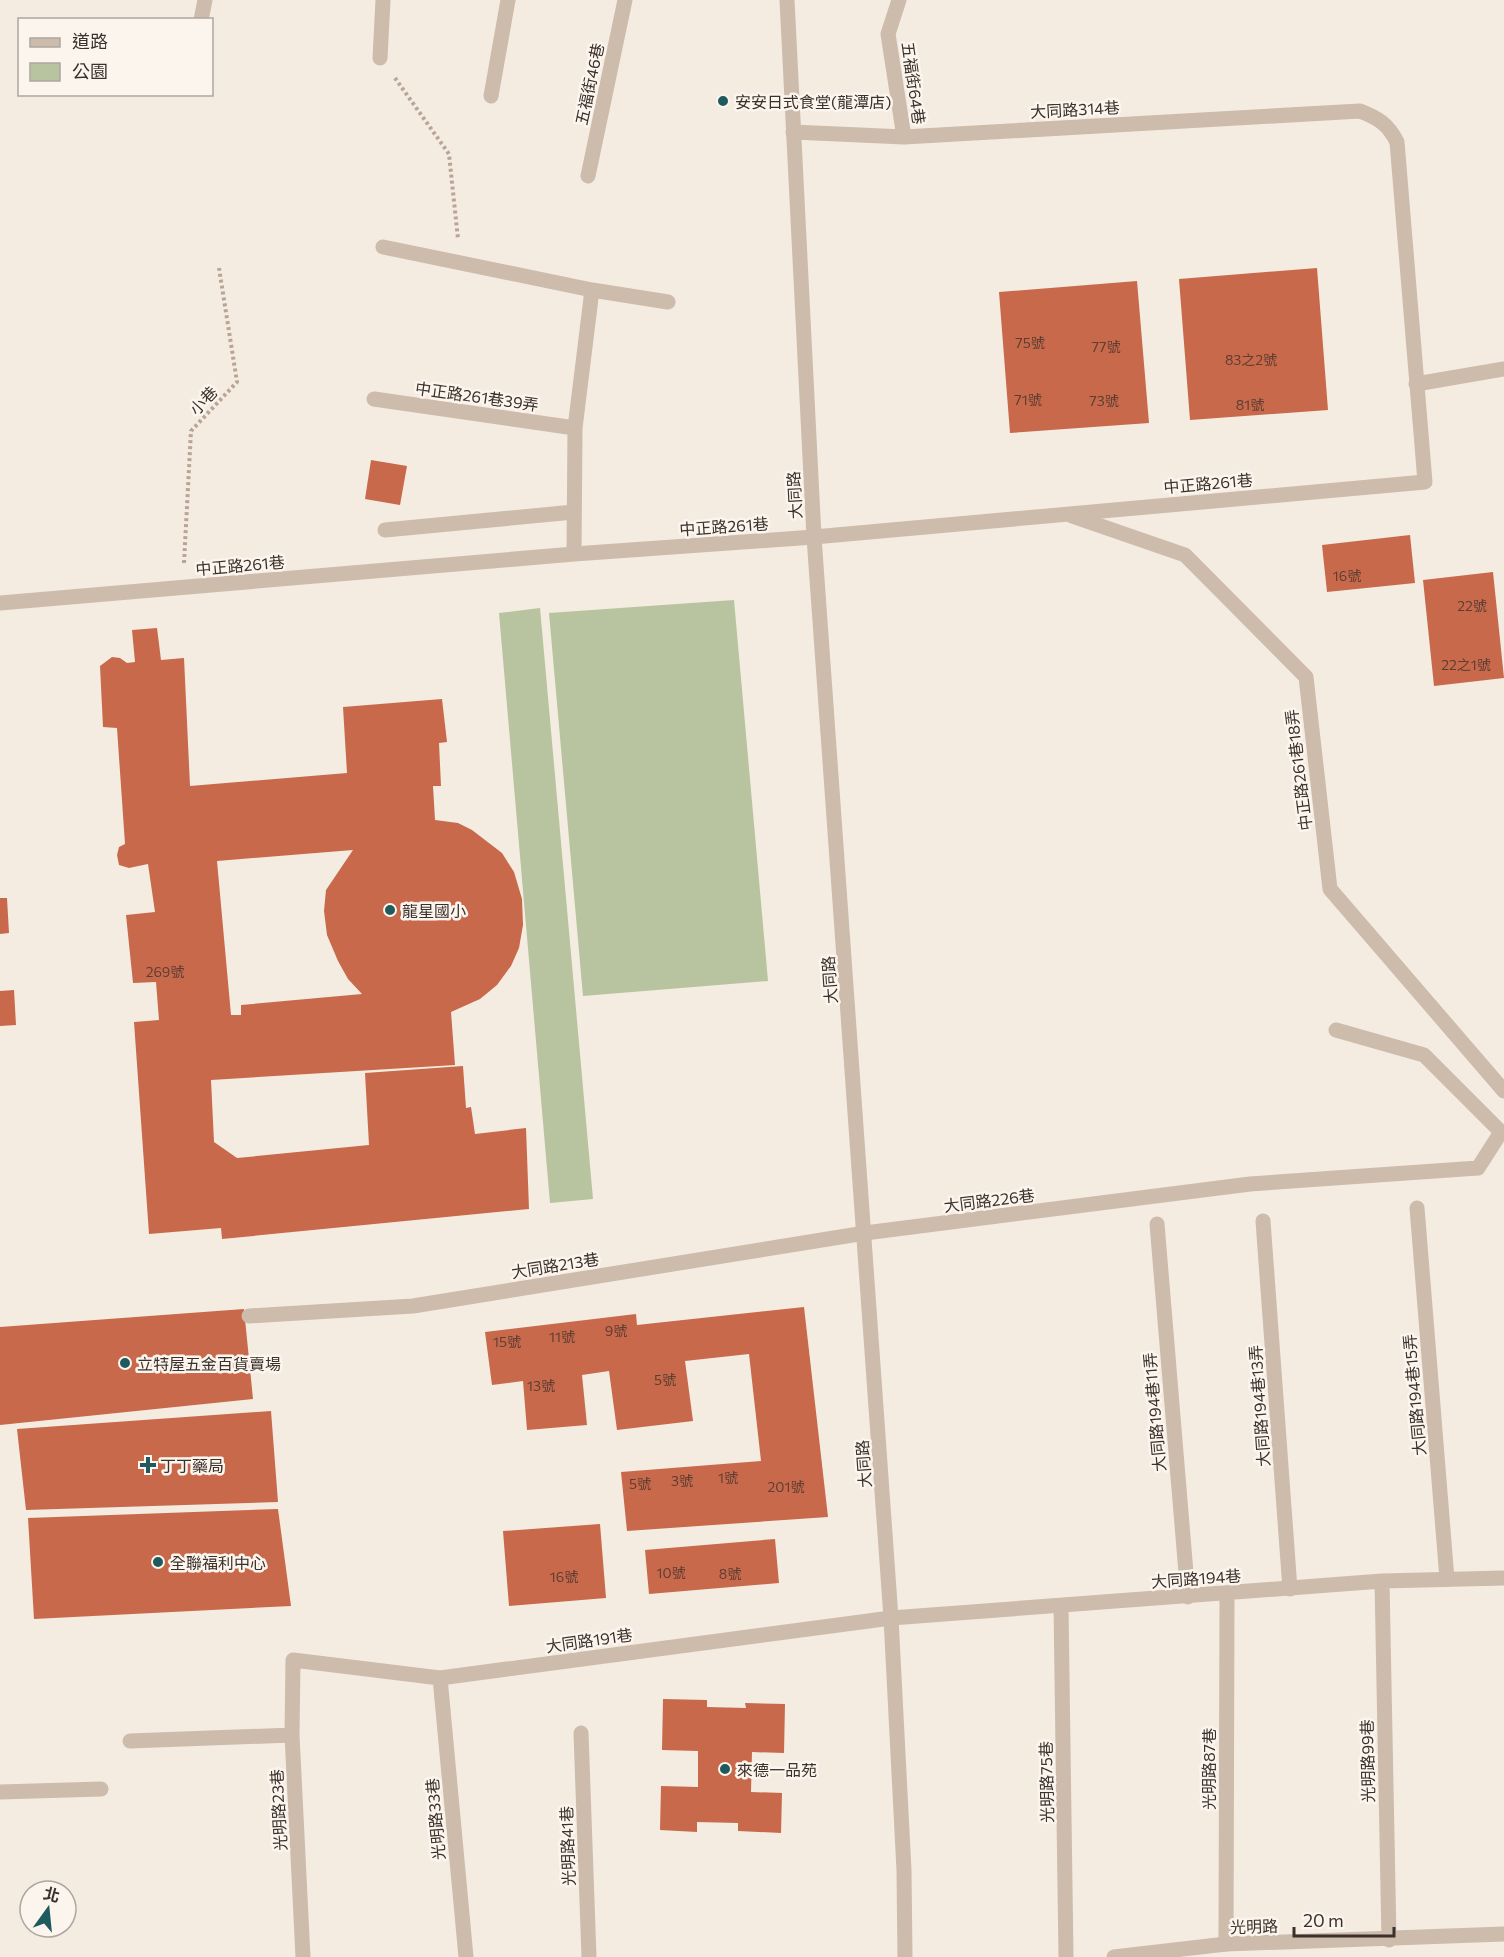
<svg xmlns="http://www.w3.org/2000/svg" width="1504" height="1957" font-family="Commissioner,'Noto Sans TC',sans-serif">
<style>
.green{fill:#b8c4a0}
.building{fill:#c8694b;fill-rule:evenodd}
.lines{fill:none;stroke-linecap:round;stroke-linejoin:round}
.path{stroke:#b9a596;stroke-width:4;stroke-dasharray:3 3;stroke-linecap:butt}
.lane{stroke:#cdbbac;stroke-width:15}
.street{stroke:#cdbbac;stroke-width:15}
.poi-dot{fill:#1f5a5e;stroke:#fbf5ee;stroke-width:2}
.labels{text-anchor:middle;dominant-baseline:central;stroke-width:5;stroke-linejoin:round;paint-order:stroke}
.number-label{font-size:14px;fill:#5e3e33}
.street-label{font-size:16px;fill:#3b302b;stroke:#fbf5ee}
.poi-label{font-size:16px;fill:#3b302b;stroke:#fbf5ee;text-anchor:start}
</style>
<rect width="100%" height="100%" fill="#f4ebe1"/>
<path class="green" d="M 734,600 L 768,981 L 583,996 L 549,613 Z
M 540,608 L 593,1199 L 550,1203 L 499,613 Z"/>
<path class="building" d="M 1317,268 L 1328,410 L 1190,420 L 1179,279 Z
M 1137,281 L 1149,423 L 1010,433 L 999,292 Z
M 371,460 L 407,466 L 400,505 L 365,499 Z
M 1410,535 L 1415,583 L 1327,592 L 1322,545 Z
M 1493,572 L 1504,678 L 1434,686 L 1423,580 Z
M 157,628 L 161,660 L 184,658 L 190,786 L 347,773 L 343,707 L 442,699 L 447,742 L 439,743 L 441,786 L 433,786 L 435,820 L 458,823 L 472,830 L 502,853 L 514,872 L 522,899 L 523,925 L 519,948 L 511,966 L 497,985 L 480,999 L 451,1012 L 455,1065 L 211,1080 L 214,1142 L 237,1158 L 369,1145 L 365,1073 L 463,1066 L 466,1108 L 471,1107 L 475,1134 L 526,1128 L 529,1209 L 222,1239 L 221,1228 L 149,1234 L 134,1022 L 159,1020 L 156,982 L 133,983 L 126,915 L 155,912 L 148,864 L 129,868 L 119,865 L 117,855 L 119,847 L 125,844 L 117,728 L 103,727 L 100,666 L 112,657 L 120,658 L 127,663 L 135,662 L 132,630 ZM 353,850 L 326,890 L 324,911 L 327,935 L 338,961 L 348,979 L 362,994 L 241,1005 L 241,1015 L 231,1015 L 217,861 Z
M 0,898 L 7,898 L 9,933 L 0,934 Z
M 14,990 L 16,1025 L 0,1026 L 0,991 Z
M 804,1307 L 828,1517 L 627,1531 L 621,1472 L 761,1461 L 749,1354 L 685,1361 L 693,1421 L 617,1430 L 609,1371 L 582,1375 L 587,1425 L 527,1430 L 523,1381 L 492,1385 L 485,1332 L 636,1314 L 637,1325 Z
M 244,1309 L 253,1399 L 0,1425 L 0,1327 Z
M 271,1411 L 278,1502 L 26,1510 L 17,1429 Z
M 278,1509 L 291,1606 L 34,1619 L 28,1518 Z
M 600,1524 L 606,1598 L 509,1606 L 503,1531 Z
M 775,1539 L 779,1583 L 649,1594 L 645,1550 Z
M 663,1699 L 707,1700 L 707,1707 L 746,1708 L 745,1703 L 785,1704 L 784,1753 L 752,1752 L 751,1792 L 782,1793 L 781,1833 L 738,1831 L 738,1823 L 697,1822 L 697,1832 L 660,1830 L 661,1786 L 698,1787 L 698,1751 L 662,1750 Z"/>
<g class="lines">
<path class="path" d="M 395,78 L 449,154 L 458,239
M 184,563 L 191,431 L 237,382 L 219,268"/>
<path class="lane" d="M 899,0 L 888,34 L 904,137
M 201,20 L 205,0
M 380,58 L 383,0
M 491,96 L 508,0
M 588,176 L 625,0
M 383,247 L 592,290 L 575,428 L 574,554
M 592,290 L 668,302
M 1416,384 L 1504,369
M 374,399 L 575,428
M 1072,516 L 1185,555 L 1306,677 L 1330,889 L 1504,1091
M 385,530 L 574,512
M 0,603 L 574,554 L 814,537 L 1425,482 L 1397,142 C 1388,124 1378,118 1360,111 L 904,137 L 793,132
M 1336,1030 L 1424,1055 L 1501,1132
M 249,1316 L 413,1306 L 865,1233 L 1250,1184 L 1478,1168 L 1501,1132 L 1504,1133
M 1382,1581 L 1389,1940
M 1061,1606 L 1066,1957
M 440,1678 L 466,1957
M 581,1733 L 589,1957
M 130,1741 L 292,1735
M 0,1792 L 101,1789
M 1226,1944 L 1227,1594
M 303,1957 L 292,1735 L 293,1660 L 440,1678 L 891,1618 L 1382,1581 L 1504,1578"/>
<path class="street" d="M 787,0 L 814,537 L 891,1618 L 904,1870 L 905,1957
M 1417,1208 L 1447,1579
M 1263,1221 L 1290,1589
M 1157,1224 L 1188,1597
M 1114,1957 L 1226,1944 L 1504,1934"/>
</g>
<g class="poi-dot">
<circle cx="723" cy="101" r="6"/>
<circle cx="390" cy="910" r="6"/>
<circle cx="125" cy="1363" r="6"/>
<path d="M145 1456h6v6h6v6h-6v6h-6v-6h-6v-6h6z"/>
<circle cx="158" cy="1562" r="6"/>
<circle cx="725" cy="1769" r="6"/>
</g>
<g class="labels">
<g class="number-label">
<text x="1030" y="342">75號</text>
<text x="1106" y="346">77號</text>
<text x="1251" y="359">83之2號</text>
<text x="1028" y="399">71號</text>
<text x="1104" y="400">73號</text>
<text x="1250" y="404">81號</text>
<text x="1347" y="575">16號</text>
<text x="1472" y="605">22號</text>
<text x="1466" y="664">22之1號</text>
<text x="165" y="971">269號</text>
<text x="616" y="1330">9號</text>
<text x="562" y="1336">11號</text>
<text x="507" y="1341">15號</text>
<text x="665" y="1379">5號</text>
<text x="541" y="1385">13號</text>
<text x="728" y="1477">1號</text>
<text x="682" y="1480">3號</text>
<text x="640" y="1483">5號</text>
<text x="786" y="1486">201號</text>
<text x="671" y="1572">10號</text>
<text x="730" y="1573">8號</text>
<text x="564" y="1576">16號</text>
</g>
<g class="street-label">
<text transform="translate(914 83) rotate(82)">五福街64巷</text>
<text transform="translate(589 84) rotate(-78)">五福街46巷</text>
<text transform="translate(1075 109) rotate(-3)">大同路314巷</text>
<text transform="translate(477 396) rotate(8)">中正路261巷39弄</text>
<text transform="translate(203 400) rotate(-47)">小巷</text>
<text transform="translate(1208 483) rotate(-5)">中正路261巷</text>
<text transform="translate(794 495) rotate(-93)">大同路</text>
<text transform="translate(724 526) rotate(-4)">中正路261巷</text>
<text transform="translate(240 565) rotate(-5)">中正路261巷</text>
<text transform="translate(1298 770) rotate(-97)">中正路261巷18弄</text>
<text transform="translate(829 980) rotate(-94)">大同路</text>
<text transform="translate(989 1200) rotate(-7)">大同路226巷</text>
<text transform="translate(555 1265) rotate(-9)">大同路213巷</text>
<text transform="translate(1414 1395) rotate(-95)">大同路194巷15弄</text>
<text transform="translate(1259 1406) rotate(-94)">大同路194巷13弄</text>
<text transform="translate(1154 1412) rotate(-95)">大同路194巷11弄</text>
<text transform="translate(863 1464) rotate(-94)">大同路</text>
<text transform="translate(1196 1578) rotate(-4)">大同路194巷</text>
<text transform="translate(589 1640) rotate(-8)">大同路191巷</text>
<text transform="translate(1367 1761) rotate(-91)">光明路99巷</text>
<text transform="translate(1208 1769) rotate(-90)">光明路87巷</text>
<text transform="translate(1046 1782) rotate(-91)">光明路75巷</text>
<text transform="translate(278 1810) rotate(-93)">光明路23巷</text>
<text transform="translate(435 1819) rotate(-95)">光明路33巷</text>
<text transform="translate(567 1846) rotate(-92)">光明路41巷</text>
<text transform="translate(1254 1926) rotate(-2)">光明路</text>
</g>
<g class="poi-label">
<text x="735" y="101">安安日式食堂(龍潭店)</text>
<text x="402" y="910">龍星國小</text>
<text x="137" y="1363">立特屋五金百貨賣場</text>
<text x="160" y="1465">丁丁藥局</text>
<text x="170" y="1562">全聯福利中心</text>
<text x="737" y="1769">來德一品苑</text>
</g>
</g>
<rect x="18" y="18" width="195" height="78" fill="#fbf5ee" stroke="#aea6a0" stroke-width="1.5"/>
<rect x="30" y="38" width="30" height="9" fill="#cdbbac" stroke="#aea6a0" stroke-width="1.5"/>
<text x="72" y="48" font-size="18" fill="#3b302b">道路</text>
<rect x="30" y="63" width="30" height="18" fill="#b8c4a0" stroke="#aea6a0" stroke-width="1.5"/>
<text x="72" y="78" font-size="18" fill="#3b302b">公園</text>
<g transform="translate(48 1909) rotate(15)"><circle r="28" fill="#fbf5ee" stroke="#aea6a0" stroke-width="1.5"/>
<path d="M0-4.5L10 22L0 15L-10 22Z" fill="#1f5a5e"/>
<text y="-9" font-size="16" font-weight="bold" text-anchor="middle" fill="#3b302b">北</text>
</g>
<path d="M1294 1927v9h100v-9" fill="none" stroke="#3b302b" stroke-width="3"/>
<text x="1303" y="1927" font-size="18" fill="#3b302b" stroke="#fbf5ee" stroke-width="4.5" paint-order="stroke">20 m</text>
</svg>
